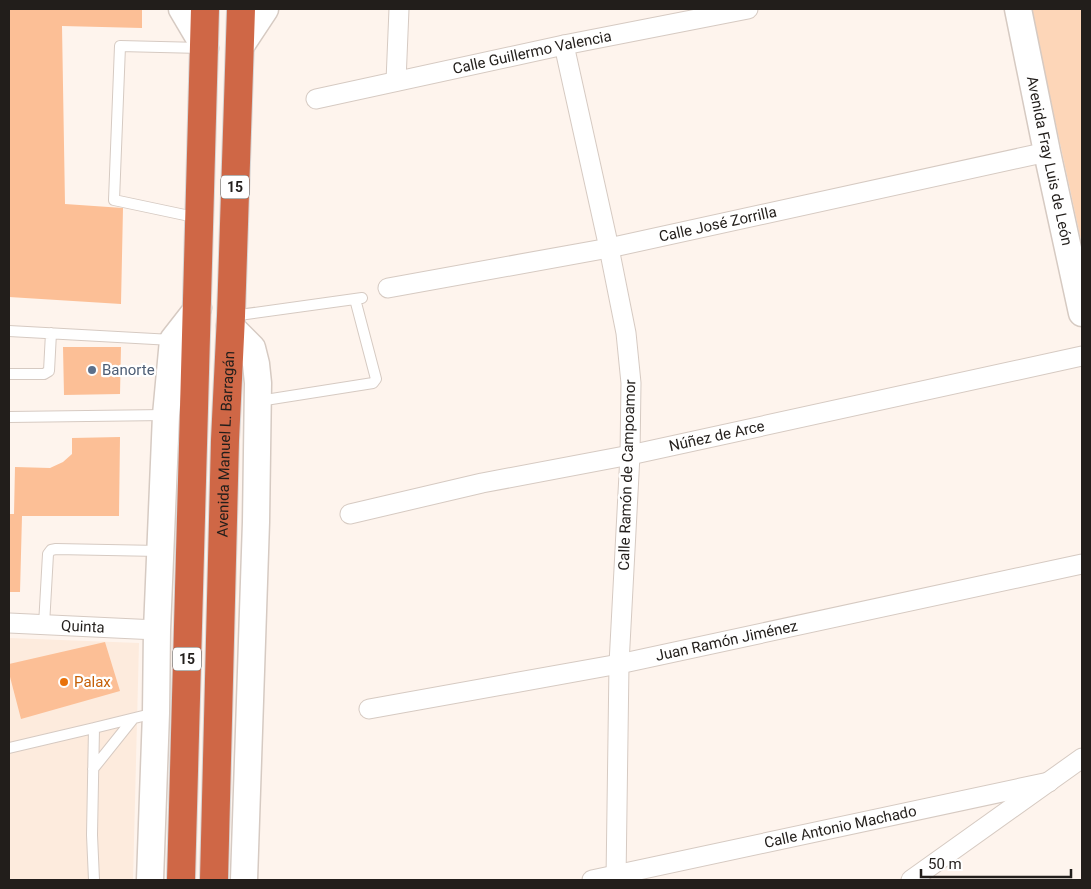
<svg xmlns="http://www.w3.org/2000/svg" width="1091" height="889" font-family="Roboto,sans-serif">
<style>
.built{fill:#fdebdd}
.green{fill:#fdd6b8}
.building{fill:#fcbf96}
.lines{fill:none;stroke-linecap:round;stroke-linejoin:round}
.lane-casing{stroke:#d6cac2;stroke-width:12}
.street-casing{stroke:#d6cac2;stroke-width:21}
.secondary-casing{stroke:#d6cac2;stroke-width:29}
.highway-casing{stroke:#d7d6d6;stroke-width:30}
.lane{stroke:#fff;stroke-width:10}
.street{stroke:#fff;stroke-width:19}
.secondary{stroke:#fff;stroke-width:26}
.highway{stroke:#cf6746;stroke-width:28}
.service-dot{fill:#5c6f8a;stroke:#fff;stroke-width:2}
.food-dot{fill:#e8710a;stroke:#fff;stroke-width:2}
.labels{text-anchor:middle;dominant-baseline:central;stroke-width:4.5;stroke-linejoin:round;paint-order:stroke}
.shield{fill:#fff;stroke:#64625f;stroke-width:1}
.shield-label{font-size:14px;font-weight:bold;fill:#221e1b}
.street-label{font-size:15px;fill:#221e1b;stroke:#fff}
.service-label{font-size:15px;fill:#4e5e75;stroke:#fff;text-anchor:start}
.food-label{font-size:15px;fill:#c56008;stroke:#fff;text-anchor:start}
</style>
<rect width="100%" height="100%" fill="#fef4ed"/>
<path class="built" d="M 9,638 L 139,643 L 133,880 L 9,880 Z"/>
<path class="green" d="M 1031,9 L 1082,9 L 1082,245 Z"/>
<path class="building" d="M 9,9 L 142,9 L 142,28 L 62,26 L 65,204 L 123,208 L 121,304 L 9,297 Z
M 63,347 L 121,347 L 120,394 L 64,395 Z
M 120,437 L 119,516 L 22,516 L 20,592 L 9,592 L 9,514 L 14,514 L 15,467 L 50,468 L 63,462 L 72,454 L 72,438 Z
M 105,642 L 120,691 L 21,719 L 9,673 L 9,664 Z"/>
<g class="lines">
<defs>
<path id="lane" d="M 199,218 L 114,200 L 120,46 L 201,48
M 232,316 L 362,298
M 9,331 L 172,340
M 9,374 L 44,374 L 49,371 L 51,333
M 259,401 L 373,383 L 376,379 L 355,299
M 9,417 L 165,415
M 44,625 L 48,554 L 51,550 L 56,549 L 159,551
M 94,728 L 155,713
M 9,748 L 94,728 L 92,835 L 94,880
M 93,769 L 133,719"/>
<g id="street">
<path d="M 564,45 L 609,248 L 626,333 L 631,383 L 630,455 L 619,664 L 616,880"/>
<path d="M 396,81 L 399,9"/>
<path id="s1" d="M 316,99 L 564,45 L 748,9"/>
<path id="s2" d="M 388,288 L 609,248 L 1047,152"/>
<path id="s3" d="M 350,514 L 482,483 L 630,455 L 1082,356"/>
<path id="s4" d="M 9,623 L 157,630"/>
<path id="s5" d="M 369,709 L 619,664 L 1082,564"/>
<path id="s6" d="M 592,880 L 1049,782"/>
<path d="M 911,880 L 1082,758"/>
</g>
<g id="secondary">
<path d="M 182,9 L 205,48"/>
<path id="s7" d="M 1018,9 L 1047,152 L 1082,313"/>
<path d="M 240,47 L 265,9"/>
<path d="M 230,326 L 252,348 L 256,364 L 258,383 L 256,522 L 244,880"/>
<path d="M 150,880 L 156,713 L 157,630 L 166,415 L 173,340 L 198,308"/>
</g>
<g id="highway">
<path d="M 181,880 L 205,9"/>
<path id="s8" d="M 214,880 L 225,440 L 231,316 L 241,9"/>
</g>
</defs>
<use href="#lane" class="lane-casing"/>
<use href="#street" class="street-casing"/>
<use href="#secondary" class="secondary-casing"/>
<use href="#highway" class="highway-casing"/>
<use href="#lane" class="lane"/>
<use href="#street" class="street"/>
<use href="#secondary" class="secondary"/>
<use href="#highway" class="highway"/>
</g>
<circle class="service-dot" cx="92" cy="370" r="5"/>
<circle class="food-dot" cx="64" cy="682" r="5"/>
<g class="labels">
<g class="shield">
<rect x="221" y="175.5" width="28" height="23" rx="4"/>
<rect x="173" y="647.5" width="28" height="23" rx="4"/>
</g>
<g class="shield-label">
<text x="235" y="187">15</text>
<text x="187" y="659">15</text>
</g>
<g class="street-label">
<text stroke="none"><textPath href="#s1" startOffset="221">Calle Guillermo Valencia</textPath></text>
<text stroke="none"><textPath href="#s7" startOffset="155">Avenida Fray Luis de León</textPath></text>
<text stroke="none"><textPath href="#s2" startOffset="336">Calle José Zorrilla</textPath></text>
<text stroke="none"><textPath href="#s3" startOffset="375">Núñez de Arce</textPath></text>
<text stroke="none"><textPath href="#s8" startOffset="436">Avenida Manuel L. Barragán</textPath></text>
<text transform="translate(627 475) rotate(-88)">Calle Ramón de Campoamor</text>
<text stroke="none"><textPath href="#s4" startOffset="74">Quinta</textPath></text>
<text stroke="none"><textPath href="#s5" startOffset="364">Juan Ramón Jiménez</textPath></text>
<text stroke="none"><textPath href="#s6" startOffset="254">Calle Antonio Machado</textPath></text>
</g>
<g class="service-label">
<text x="102" y="370">Banorte</text>
</g>
<g class="food-label">
<text x="74" y="682">Palax</text>
</g>
</g>
<rect width="1091" height="889" fill="none" stroke="#221e1b" stroke-width="20"/>
<path d="M921 869v8h150v-8" fill="none" stroke="#221e1b" stroke-width="2.5"/>
<text x="928" y="869" font-size="15" fill="#221e1b" stroke="#ffffff" stroke-width="4" paint-order="stroke">50 m</text>
</svg>
